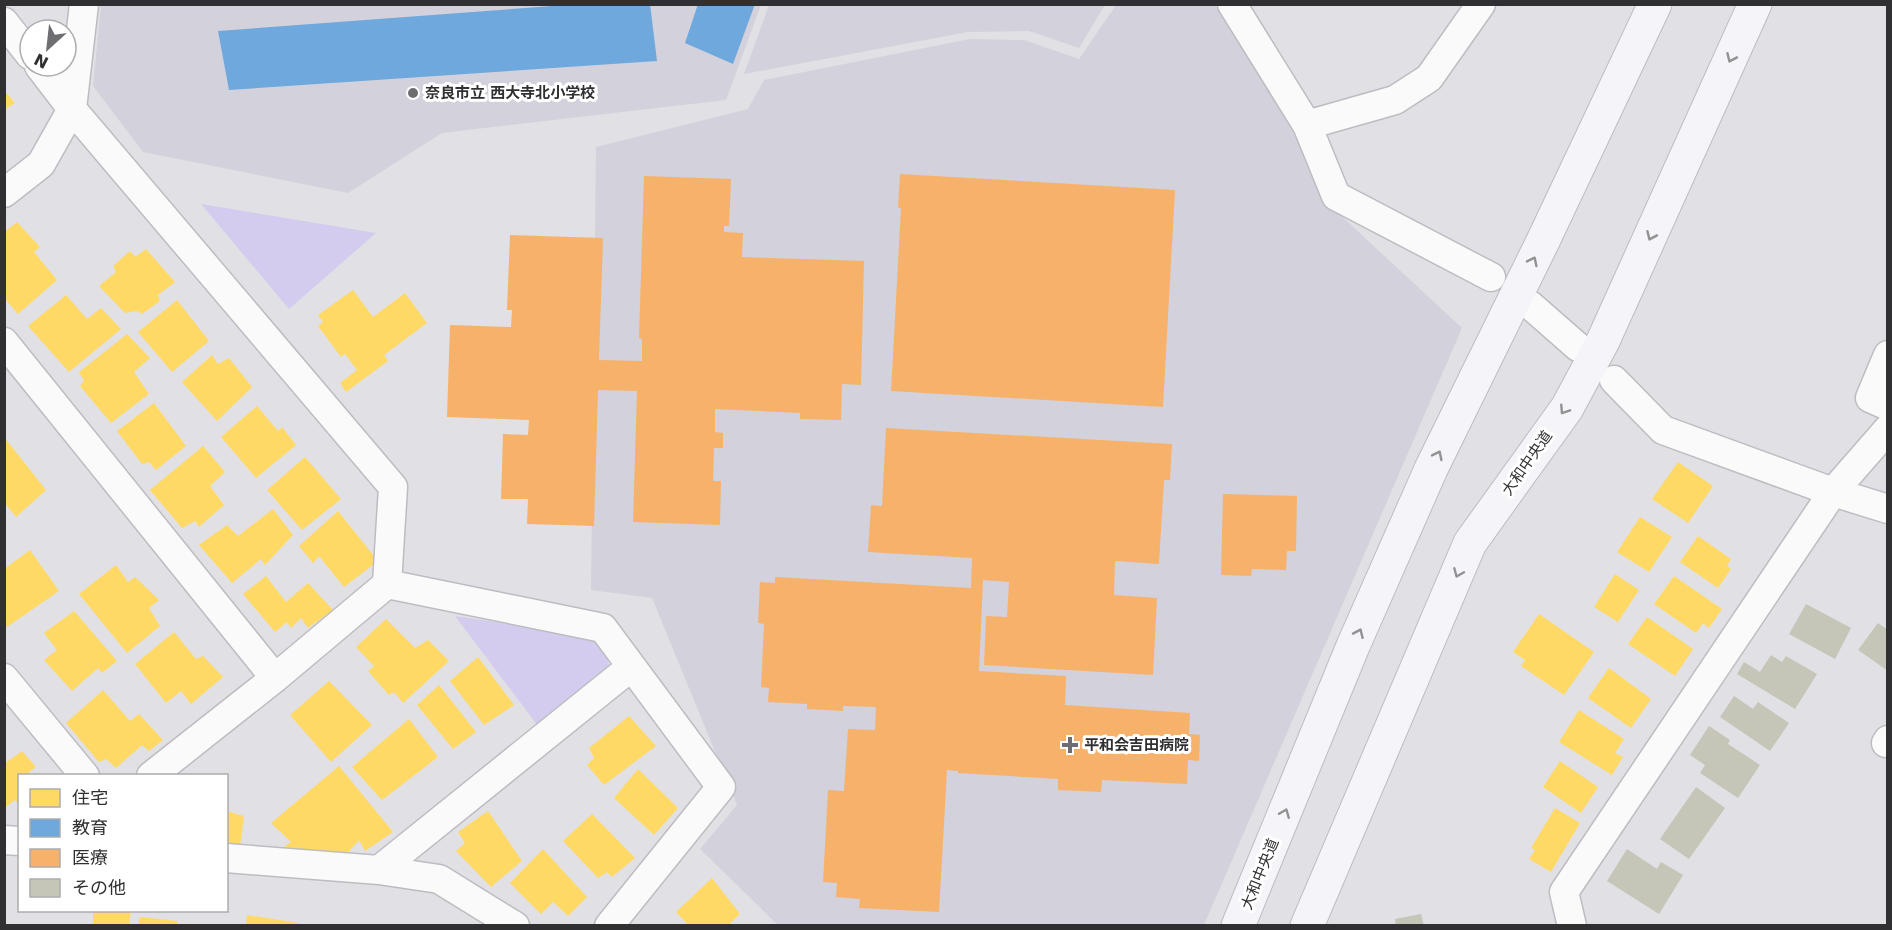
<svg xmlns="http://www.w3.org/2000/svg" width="1892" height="930" font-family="'DejaVu Sans','Noto Sans JP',sans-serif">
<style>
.built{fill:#d3d1db}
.green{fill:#d3ccef}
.homes{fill:#ffd966}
.schools{fill:#6fa8dc}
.health{fill:#f6b26b}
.building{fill:#c5c5b8}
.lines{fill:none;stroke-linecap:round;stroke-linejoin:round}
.street-casing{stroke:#bdbcc0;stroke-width:31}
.secondary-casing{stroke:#bdbcc0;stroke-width:35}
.street{stroke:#fafafb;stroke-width:28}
.secondary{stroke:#f5f4f8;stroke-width:33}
.oneway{stroke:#929295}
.poi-dot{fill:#6e6d71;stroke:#fff;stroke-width:2}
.labels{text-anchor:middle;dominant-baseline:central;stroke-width:6;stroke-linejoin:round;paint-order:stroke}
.poi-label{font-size:15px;font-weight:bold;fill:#302f32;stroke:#fff;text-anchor:start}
.street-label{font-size:15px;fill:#302f32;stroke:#fff}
</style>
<rect width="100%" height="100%" fill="#e1e0e5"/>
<path class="built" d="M 101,5 L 761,5 L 726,100 L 442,133 L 348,193 L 143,152 L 93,86 Z
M 769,5 L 769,4 L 1105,5 L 1079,48 L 1029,31 L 968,32 L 744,74 Z
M 1116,5 L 1215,5 L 1284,110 L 1321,197 L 1462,328 L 1204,925 L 778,925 L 700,849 L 737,805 L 652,598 L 591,590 L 596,147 L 748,109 L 764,80 L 970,39 L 1024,40 L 1079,59 Z"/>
<path class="green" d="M 201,204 L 376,233 L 289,309 Z
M 455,616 L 600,638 L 610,667 L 538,726 Z"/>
<path class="homes" d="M 4,90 L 15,103 L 4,110 Z
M 17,222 L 40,247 L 34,252 L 57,280 L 18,314 L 4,298 L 4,232 Z
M 146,249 L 175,282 L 158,295 L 160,301 L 142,314 L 137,311 L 125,313 L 99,286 L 116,272 L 113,266 L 130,251 L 135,257 Z
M 353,290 L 373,317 L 405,293 L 427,323 L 384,355 L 388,361 L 346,392 L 340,383 L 357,370 L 345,354 L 341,357 L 318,326 L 323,322 L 318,315 Z
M 66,295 L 87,319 L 101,308 L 121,329 L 69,372 L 28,326 Z
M 177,300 L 209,341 L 172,372 L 138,332 Z
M 127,334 L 150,358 L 134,372 L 149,394 L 111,423 L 80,386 L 84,381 L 79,372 Z
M 212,355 L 218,364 L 229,358 L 252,387 L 217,421 L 182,382 Z
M 154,403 L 186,446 L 156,470 L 149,462 L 142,464 L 117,431 Z
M 257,406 L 278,431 L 282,427 L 296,445 L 256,478 L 221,437 Z
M 4,437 L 46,490 L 16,517 L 4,502 Z
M 203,446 L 225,472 L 210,486 L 224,505 L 199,527 L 195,521 L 182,528 L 150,490 Z
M 305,457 L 341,499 L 302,530 L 267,490 Z
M 1678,462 L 1713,486 L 1688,523 L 1652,499 Z
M 273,509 L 293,535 L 265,565 L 261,559 L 232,583 L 199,545 L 227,525 L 238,536 Z
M 338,511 L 378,561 L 344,587 L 319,556 L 313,563 L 299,546 Z
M 1640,517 L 1672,537 L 1649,572 L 1617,552 Z
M 1698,536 L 1731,559 L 1727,566 L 1731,569 L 1718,588 L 1680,562 Z
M 30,550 L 59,591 L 4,629 L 4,569 Z
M 116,565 L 128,582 L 135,577 L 159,600 L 149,608 L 160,626 L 127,653 L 79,594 Z
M 1615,574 L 1639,590 L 1618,622 L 1594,607 Z
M 266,576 L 286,602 L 308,583 L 333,610 L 308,628 L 301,618 L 291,628 L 287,622 L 275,632 L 243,594 Z
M 1674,576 L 1722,609 L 1709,628 L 1703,623 L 1696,633 L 1654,604 Z
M 74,611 L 117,661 L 102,673 L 98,668 L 72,691 L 44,660 L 57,650 L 44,633 Z
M 1539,614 L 1594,652 L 1564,695 L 1521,666 L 1525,660 L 1513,652 Z
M 1647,617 L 1693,649 L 1675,676 L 1628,644 Z
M 386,619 L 415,648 L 428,640 L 449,661 L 403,703 L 394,692 L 389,695 L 368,671 L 374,666 L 356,647 Z
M 174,632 L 196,659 L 203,656 L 223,677 L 191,704 L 181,691 L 166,703 L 135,664 Z
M 478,657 L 514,705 L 484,725 L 450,681 Z
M 1609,668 L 1651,699 L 1631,728 L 1588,698 Z
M 329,681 L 372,725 L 331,762 L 290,715 Z
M 439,685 L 476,732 L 453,749 L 417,705 Z
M 103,690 L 130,721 L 139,714 L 163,740 L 149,751 L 142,745 L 116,768 L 106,759 L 99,762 L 66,723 Z
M 1579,710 L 1624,739 L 1615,753 L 1623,757 L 1612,775 L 1559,742 Z
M 629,716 L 656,746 L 604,785 L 587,765 L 594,758 L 589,748 Z
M 409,719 L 438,757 L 382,800 L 352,767 Z
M 22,751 L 36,767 L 28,773 L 30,776 L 20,776 L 20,805 L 15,800 L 4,808 L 4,764 Z
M 1560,761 L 1598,787 L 1581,813 L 1543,787 Z
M 339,766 L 393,832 L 365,851 L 359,840 L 346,855 L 281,849 L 291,842 L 271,823 Z
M 638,769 L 678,808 L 654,835 L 614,798 Z
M 1555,808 L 1580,823 L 1551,872 L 1529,859 L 1535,850 L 1531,848 Z
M 226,811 L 244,816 L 240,848 L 226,846 Z
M 488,811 L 522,861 L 491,887 L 456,851 L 465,843 L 458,832 Z
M 592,814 L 635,858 L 612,877 L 607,872 L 598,878 L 563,841 Z
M 543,849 L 587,897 L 568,916 L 553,902 L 541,914 L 510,883 Z
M 712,878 L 740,914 L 727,926 L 689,926 L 676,912 Z
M 93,910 L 131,910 L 129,926 L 93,926 Z
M 247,915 L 299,923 L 299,926 L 246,926 Z
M 140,917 L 177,921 L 178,926 L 138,926 Z"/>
<path class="schools" d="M 579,4 L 650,4 L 657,61 L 229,90 L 218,31 Z
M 698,4 L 755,4 L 733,64 L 685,43 Z"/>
<path class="health" d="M 900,174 L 1175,190 L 1163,407 L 891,391 L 901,208 L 898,208 Z
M 644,176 L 731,179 L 729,226 L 724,226 L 724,232 L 743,233 L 742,257 L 864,261 L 861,385 L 842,384 L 841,420 L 800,419 L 800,413 L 715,409 L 715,432 L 723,433 L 723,448 L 714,448 L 713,481 L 721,481 L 720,525 L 633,522 L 637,391 L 598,390 L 594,526 L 527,524 L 528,499 L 501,499 L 503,434 L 528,435 L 529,420 L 447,417 L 450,325 L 511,327 L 512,310 L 507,310 L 510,235 L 603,238 L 599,360 L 642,361 L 642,339 L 639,338 Z
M 886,428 L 1172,444 L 1170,480 L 1164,480 L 1159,564 L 1115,561 L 1114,595 L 1157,598 L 1153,675 L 984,665 L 986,616 L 1007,617 L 1009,582 L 983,580 L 979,671 L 1066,676 L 1065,705 L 1190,713 L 1189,734 L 1200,735 L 1199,761 L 1188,760 L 1187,784 L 1102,780 L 1101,792 L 1058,790 L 1058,779 L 958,773 L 958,771 L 947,770 L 939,912 L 859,908 L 860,899 L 836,897 L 837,883 L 823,882 L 828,790 L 844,791 L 848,729 L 875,730 L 876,707 L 843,706 L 843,711 L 807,709 L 807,704 L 768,702 L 769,688 L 761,687 L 764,624 L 758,623 L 760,582 L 775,583 L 775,577 L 971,588 L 972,558 L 868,552 L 871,505 L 882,506 Z
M 1223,494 L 1297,496 L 1296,551 L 1287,551 L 1286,570 L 1252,569 L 1251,576 L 1221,575 Z"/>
<path class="building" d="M 1806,604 L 1851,628 L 1835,659 L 1789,634 Z
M 1878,623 L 1888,630 L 1888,671 L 1858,650 Z
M 1771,655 L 1782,662 L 1786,656 L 1817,674 L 1795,709 L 1737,674 L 1744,662 L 1760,672 Z
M 1734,696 L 1753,709 L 1758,702 L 1789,723 L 1770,751 L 1720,717 Z
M 1709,726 L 1730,740 L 1728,744 L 1760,765 L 1738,798 L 1700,773 L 1705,765 L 1690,755 Z
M 1696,787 L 1725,808 L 1689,859 L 1660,839 Z
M 1627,849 L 1657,869 L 1661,862 L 1683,875 L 1659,914 L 1607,881 Z
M 1421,914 L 1424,926 L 1396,926 L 1395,919 Z"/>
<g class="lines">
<defs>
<path id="street" d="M 1232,4 L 1307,125 L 1336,196 L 1491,277
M 4,22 L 30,55
M 39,66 L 72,109 L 393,487 L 387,584
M 1307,125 L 1395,100 L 1429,78 L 1481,4
M 4,193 L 41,164 L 72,109 L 84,4
M 1530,305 L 1578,347
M 4,342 L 275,678 L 387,584 L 603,628 L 721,787 L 609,926
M 1888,355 L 1870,398 L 1888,406
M 1614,380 L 1663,430 L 1833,492 L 1888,509
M 4,678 L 85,776
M 1886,743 L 1888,740
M 151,776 L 275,678
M 4,840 L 20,841
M 226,858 L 379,870 L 439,879 L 515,926
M 379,870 L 631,667
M 1572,926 L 1564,892 L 1833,492 L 1888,429"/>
<path id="secondary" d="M 1238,926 L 1353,646 L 1431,469 L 1543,241 L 1655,4
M 1307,926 L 1470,543 L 1567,408 L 1603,341 L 1755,4"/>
</defs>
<use href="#street" class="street-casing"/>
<use href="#secondary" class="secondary-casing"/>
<use href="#street" class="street"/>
<use href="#secondary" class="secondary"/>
</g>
<defs><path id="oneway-chevron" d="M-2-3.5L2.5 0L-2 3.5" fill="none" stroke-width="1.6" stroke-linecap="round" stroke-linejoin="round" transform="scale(1.5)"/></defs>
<g class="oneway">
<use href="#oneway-chevron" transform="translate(1731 58) rotate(114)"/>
<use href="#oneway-chevron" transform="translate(1651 236) rotate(114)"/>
<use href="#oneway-chevron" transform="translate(1533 261) rotate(-64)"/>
<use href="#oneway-chevron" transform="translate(1564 410) rotate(123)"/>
<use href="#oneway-chevron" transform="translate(1438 455) rotate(-64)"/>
<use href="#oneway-chevron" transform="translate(1458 573) rotate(113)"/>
<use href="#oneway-chevron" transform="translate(1359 633) rotate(-66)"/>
<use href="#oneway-chevron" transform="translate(1285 813) rotate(-68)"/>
</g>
<g class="poi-dot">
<circle cx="413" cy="93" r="6"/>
<path d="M1067 736h6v6h6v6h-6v6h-6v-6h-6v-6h6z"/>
</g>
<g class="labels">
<g class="poi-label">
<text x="425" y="93">奈良市立 西大寺北小学校</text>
<text x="1084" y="745">平和会吉田病院</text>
</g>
<g class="street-label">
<text transform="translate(1527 463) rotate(-55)">大和中央道</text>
<text transform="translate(1260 874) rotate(-68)">大和中央道</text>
</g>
</g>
<rect width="1892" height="930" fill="none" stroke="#302f32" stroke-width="12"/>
<rect x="18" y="774" width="210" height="138" fill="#ffffff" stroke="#acacad" stroke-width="1.5"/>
<rect x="30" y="789" width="30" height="18" fill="#ffd966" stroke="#acacad" stroke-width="1.5"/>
<text x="72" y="804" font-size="18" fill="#302f32">住宅</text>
<rect x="30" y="819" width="30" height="18" fill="#6fa8dc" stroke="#acacad" stroke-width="1.5"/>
<text x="72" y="834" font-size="18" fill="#302f32">教育</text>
<rect x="30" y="849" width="30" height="18" fill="#f6b26b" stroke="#acacad" stroke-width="1.5"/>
<text x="72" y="864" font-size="18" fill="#302f32">医療</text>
<rect x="30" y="879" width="30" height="18" fill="#c5c5b8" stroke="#acacad" stroke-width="1.5"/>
<text x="72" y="894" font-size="18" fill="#302f32">その他</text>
<g transform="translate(48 48) rotate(207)"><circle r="28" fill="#ffffff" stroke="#acacad" stroke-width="1.5"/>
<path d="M0-4.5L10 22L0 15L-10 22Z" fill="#6e6d71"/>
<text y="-9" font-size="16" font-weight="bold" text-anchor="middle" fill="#302f32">N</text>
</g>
</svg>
